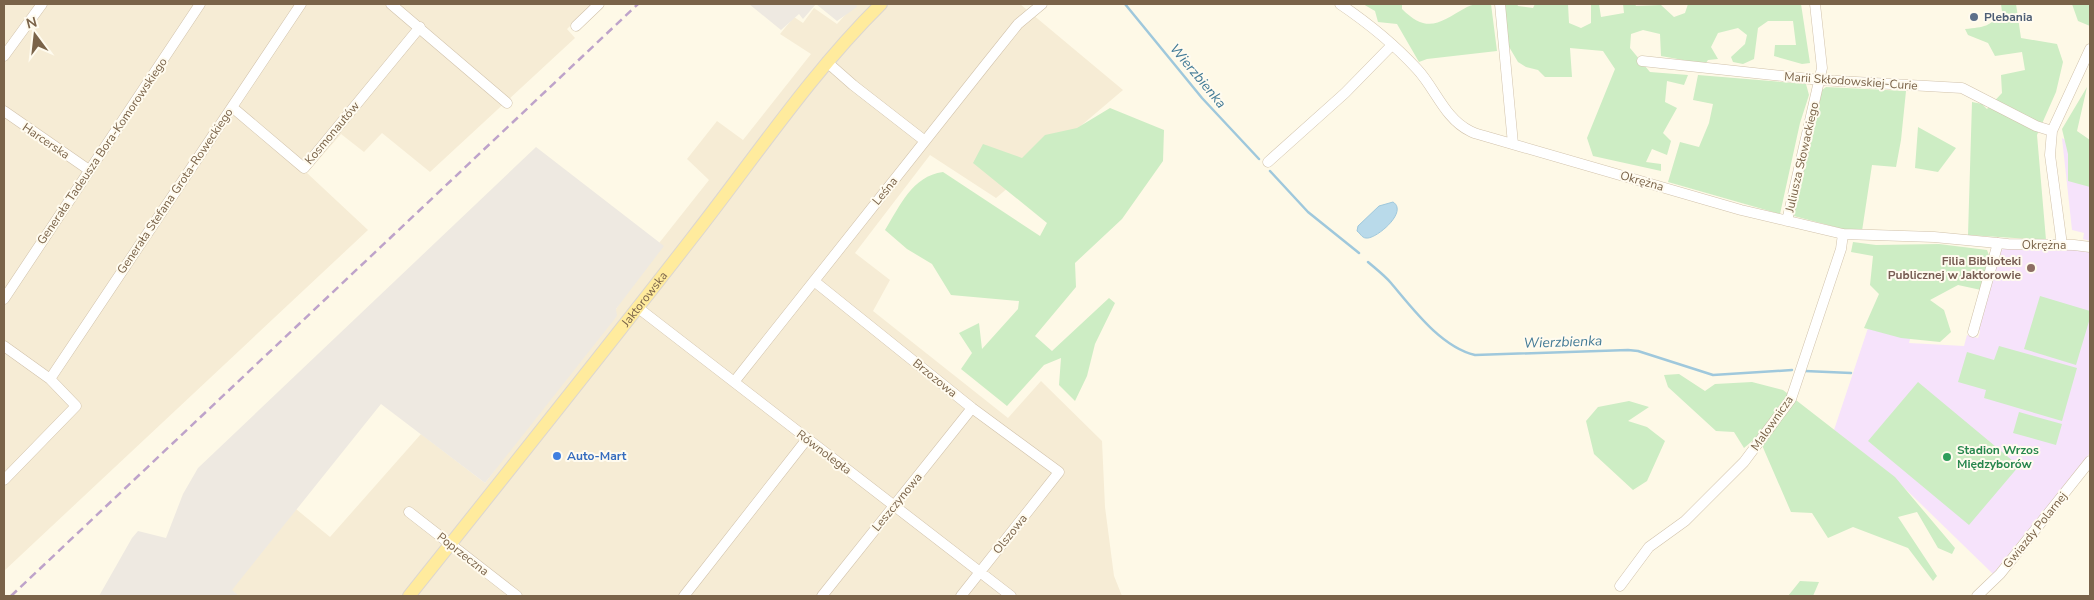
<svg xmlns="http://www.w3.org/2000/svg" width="2094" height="600" font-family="'Nunito Sans',sans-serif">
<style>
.residential{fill:#f6ecd5}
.industrial{fill:#eee9e1}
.education{fill:#f6e3fb}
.green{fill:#cdedc4}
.water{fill:#b9daea;stroke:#9fc8dc}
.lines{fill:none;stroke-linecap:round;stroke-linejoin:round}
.stream{stroke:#9fc8dc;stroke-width:2.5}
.minor-casing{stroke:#d1c2ab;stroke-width:11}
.major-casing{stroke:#dcd6d0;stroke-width:14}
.minor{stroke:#fff;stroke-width:10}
.major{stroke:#ffeb9d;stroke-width:12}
.rail{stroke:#bea3ca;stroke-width:2.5;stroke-dasharray:8 5;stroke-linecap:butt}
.service-dot{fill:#5c6f8a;stroke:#fffbef;stroke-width:2}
.education-dot{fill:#8d6e63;stroke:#fffbef;stroke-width:2}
.shop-dot{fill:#3f7fe0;stroke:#fffbef;stroke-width:2}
.leisure-dot{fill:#2e9e5b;stroke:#fffbef;stroke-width:2}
.labels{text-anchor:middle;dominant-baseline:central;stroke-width:4;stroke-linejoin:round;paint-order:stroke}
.service-label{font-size:12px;font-weight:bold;fill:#4e5e75;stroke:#fffbef;text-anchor:start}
.street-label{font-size:12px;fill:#7a6349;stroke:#fffbef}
.education-label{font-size:12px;font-weight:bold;fill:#785e54;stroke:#fffbef;text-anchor:end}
.leisure-label{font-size:12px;font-weight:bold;fill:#27864d;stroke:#fffbef;text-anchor:start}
.shop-label{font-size:12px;font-weight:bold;fill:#366cbe;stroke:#fffbef;text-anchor:start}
.water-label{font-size:14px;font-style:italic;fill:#427a96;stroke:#fffbef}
</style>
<rect width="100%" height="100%" fill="#fef9e7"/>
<path class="residential" d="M 4,4 L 593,4 L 567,29 L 575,38 L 430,172 L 382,133 L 364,152 L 341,134 L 307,173 L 368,230 L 4,571 Z
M 855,4 L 1020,4 L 1123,90 L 996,198 L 930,155 L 855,253 L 890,280 L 873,311 L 1008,418 L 1041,381 L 1102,441 L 1105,507 L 1114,576 L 1122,596 L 239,596 L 231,590 L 296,509 L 330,537 L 421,434 L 485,483 L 616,309 L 652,252 L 709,180 L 687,159 L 717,121 L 743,140 L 811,54 L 780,34 L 794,17 L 803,23 L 814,8 L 837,24 Z"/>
<path class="industrial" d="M 749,4 L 856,4 L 857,7 L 837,21 L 816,4 L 803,19 L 799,14 L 781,30 Z
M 536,147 L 664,246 L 616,309 L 617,316 L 485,483 L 381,404 L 232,590 L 239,596 L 99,596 L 132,538 L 138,531 L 166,538 L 183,494 L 198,468 Z"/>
<path class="education" d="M 2062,138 L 2090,153 L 2090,241 L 2083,239 L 2084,233 L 2072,230 Z
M 2006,248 L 2082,250 L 2090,253 L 2090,453 L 1993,574 L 1889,473 L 1834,430 L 1868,328 L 1912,331 L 1909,343 L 1964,346 L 1967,335 L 1978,338 L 1980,332 L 1978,327 L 2001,250 Z"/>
<path class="green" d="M 1363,4 L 1402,4 L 1402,9 C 1428,35 1440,22 1467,7 C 1474,3 1483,4 1491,4 L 1497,51 L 1427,59 L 1419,62 L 1397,24 L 1378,22 L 1375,11 Z
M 1500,4 L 1517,4 L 1518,6 L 1533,8 L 1535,4 L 1568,4 L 1569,23 L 1581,28 L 1591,23 L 1591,4 L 1599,4 L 1601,17 L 1624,13 L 1623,4 L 1635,4 L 1636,6 L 1661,5 L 1674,17 L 1685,13 L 1688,4 L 1801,4 L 1810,63 L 1802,64 L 1774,56 L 1775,45 L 1796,45 L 1793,21 L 1768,21 L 1758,28 L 1754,59 L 1743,64 L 1733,62 L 1731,57 L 1745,44 L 1747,35 L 1738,28 L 1718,33 L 1711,47 L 1718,59 L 1708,60 L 1701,70 L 1691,71 L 1683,60 L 1661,56 L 1660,34 L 1643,30 L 1631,34 L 1630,48 L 1650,72 L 1688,75 L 1684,85 L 1667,81 L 1665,102 L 1677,108 L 1663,133 L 1671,141 L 1667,155 L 1652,149 L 1646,162 L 1661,164 L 1661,171 L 1593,156 L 1587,138 L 1615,69 L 1603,51 L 1570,48 L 1572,77 L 1545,77 L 1538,70 L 1526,67 L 1518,62 L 1502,35 Z
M 2001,4 L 2016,4 L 2021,38 L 2057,44 L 2063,62 L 2056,92 L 2037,135 L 2046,240 L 1968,235 L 1972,102 L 1982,104 L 1987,109 L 2002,93 L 2001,75 L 2025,70 L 2022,52 L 1995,56 L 1988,43 L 1968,35 L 1965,29 C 1985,27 1989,27 2002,12 Z
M 2072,4 L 2090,4 L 2090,26 L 2078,21 Z
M 1698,75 L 1806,84 L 1809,95 L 1800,123 L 1780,214 L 1668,182 L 1680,142 L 1699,147 L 1709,123 L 1713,104 L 1693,100 Z
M 1826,87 L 1906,91 L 1901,140 L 1896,167 L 1872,165 L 1862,231 L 1847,230 L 1790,215 L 1798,182 L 1809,151 L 1822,90 Z
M 2087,87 L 2077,131 L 2090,140 L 2090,187 L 2068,181 L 2068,154 L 2062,129 Z
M 1110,108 L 1164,130 L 1163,161 L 1122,219 L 1075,263 L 1076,287 L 1035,336 L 1052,351 L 1109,298 L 1115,303 L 1095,344 L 1087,376 L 1075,401 L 1059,385 L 1061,358 L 1044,365 L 1007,406 L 961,369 L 972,353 L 959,333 L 979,323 L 982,349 L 1018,309 L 1019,301 L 951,295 L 932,264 L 907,249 L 885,230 C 900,206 912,176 943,172 L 1040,236 L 1047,223 L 973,163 L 983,144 L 1022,158 L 1045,135 L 1077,128 Z
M 1918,127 L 1956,148 L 1938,172 L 1915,168 Z
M 1853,242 L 1876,245 L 1939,244 L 1987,250 L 1990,258 L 1981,290 L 1958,285 L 1930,300 L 1944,310 L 1951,332 L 1940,342 L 1901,338 L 1864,328 L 1879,294 L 1870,285 L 1873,256 L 1851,252 Z
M 2040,296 L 2090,311 L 2090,318 L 2076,365 L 2024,349 Z
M 1999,346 L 2077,368 L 2062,421 L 1984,398 L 1986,390 L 1958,382 L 1967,352 L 1994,360 Z
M 1679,374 L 1705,391 L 1715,384 L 1752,382 L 1783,390 L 1895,477 L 1955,548 L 1952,554 L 1938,548 L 1917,512 L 1898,517 L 1937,576 L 1933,581 L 1908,548 L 1853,527 L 1828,538 L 1812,513 L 1791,512 L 1758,436 L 1744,448 L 1734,432 L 1716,431 L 1668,387 L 1664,375 Z
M 1918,382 L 2019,466 L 1969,525 L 1868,441 Z
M 1629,401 L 1649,407 L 1628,421 L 1647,427 L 1665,441 L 1647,481 L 1633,490 L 1594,454 L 1586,421 L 1598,407 Z
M 2019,412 L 2062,424 L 2056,445 L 2013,433 Z
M 1800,581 L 1819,582 L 1813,596 L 1788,596 Z"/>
<path class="water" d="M 1393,202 C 1409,212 1375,240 1366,238 C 1362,238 1360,233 1357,231 L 1358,226 L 1379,206 Z"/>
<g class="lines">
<path class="stream" d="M 1125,4 L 1202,98 L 1259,159
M 1270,171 L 1308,212 L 1359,253
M 1368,262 C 1376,269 1384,275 1391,283 C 1413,309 1441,347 1475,355 L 1628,350 L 1638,351 L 1713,375 L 1792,370
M 1805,371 L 1851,373"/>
<defs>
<path id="minor" d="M 391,4 L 507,103
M 1340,4 C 1368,23 1395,45 1417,69 C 1435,88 1445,119 1470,131 C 1475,134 1482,135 1488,137 L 1741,210 L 1843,234 L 1934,237 L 2008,244 L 2074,245 L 2090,247
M 1500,4 L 1513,144
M 576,26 L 599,4
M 4,56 L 42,4
M 1642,61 L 1820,80 L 1962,88 L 2036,126 L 2052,131
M 828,63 L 853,85 L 925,141
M 232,107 L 304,168 L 420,27
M 4,111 L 89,170
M 1268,162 L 1345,93 L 1392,45
M 1787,221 L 1822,68 L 1815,4
M 2062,245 L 2050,155 L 2052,131 L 2090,49
M 814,281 L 972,408 L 1059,472 L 961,596
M 4,299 L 200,4
M 637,307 L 1011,596
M 1973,332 L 1998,243
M 4,346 L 50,379 L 76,406 L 4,480
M 50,379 L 301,4
M 734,382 L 986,64 L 1018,24 L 1042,4
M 409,512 L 517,596
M 1620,586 L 1649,547 L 1685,521 L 1744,462 L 1791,399 L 1841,249 L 1843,234
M 684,596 L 807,439
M 822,596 L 972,408
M 1977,596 L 2000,574 L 2090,461"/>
<g id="major">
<path id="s1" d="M 409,596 C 504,477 599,358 692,238 C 754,159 810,74 881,4"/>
</g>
</defs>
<use href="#minor" class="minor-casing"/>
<use href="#major" class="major-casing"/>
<use href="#minor" class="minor"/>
<use href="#major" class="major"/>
<path class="rail" d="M 11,596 L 638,4"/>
</g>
<circle class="service-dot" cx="1974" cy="17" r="5"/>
<circle class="education-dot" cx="2031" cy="268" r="5"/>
<circle class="shop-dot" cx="557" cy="456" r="5"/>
<circle class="leisure-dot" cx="1947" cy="457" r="5"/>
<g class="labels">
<g class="service-label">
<text x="1984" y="17">Plebania</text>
</g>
<g class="street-label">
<text transform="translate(1851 81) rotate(4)">Marii Skłodowskiej-Curie</text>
<text transform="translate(332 133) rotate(-50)">Kosmonautów</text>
<text transform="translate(46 141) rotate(34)">Harcerska</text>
<text transform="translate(102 151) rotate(-56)">Generała Tadeusza Bora-Komorowskiego</text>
<text transform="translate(1802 157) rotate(-77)">Juliusza Słowackiego</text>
<text transform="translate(1642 181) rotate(16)">Okrężna</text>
<text transform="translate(175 191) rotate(-56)">Generała Stefana Grota-Roweckiego</text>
<text transform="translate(885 191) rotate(-51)">Leśna</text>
<text x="2044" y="245">Okrężna</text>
<text stroke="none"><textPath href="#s1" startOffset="379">Jaktorowska</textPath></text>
<text transform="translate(935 378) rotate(39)">Brzozowa</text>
<text transform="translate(1772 423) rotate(-55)">Malownicza</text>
<text transform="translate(824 452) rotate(37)">Równoległa</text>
<text transform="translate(897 502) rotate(-51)">Leszczynowa</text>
<text transform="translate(2035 530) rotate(-51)">Gwiazdy Polarnej</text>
<text transform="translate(1010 534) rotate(-51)">Olszowa</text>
<text transform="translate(463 554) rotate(38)">Poprzeczna</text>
</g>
<g class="education-label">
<text x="2021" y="261">Filia Biblioteki<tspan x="2021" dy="14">Publicznej w Jaktorowie</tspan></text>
</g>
<g class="leisure-label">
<text x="1957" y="450">Stadion Wrzos<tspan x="1957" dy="14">Międzyborów</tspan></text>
</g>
<g class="shop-label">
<text x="567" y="456">Auto-Mart</text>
</g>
<g class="water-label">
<text transform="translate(1198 76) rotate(50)">Wierzbienka</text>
<text transform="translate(1563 342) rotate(-2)">Wierzbienka</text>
</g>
</g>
<rect width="2094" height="600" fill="none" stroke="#7a6349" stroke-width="10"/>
<g transform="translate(35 35) rotate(345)" stroke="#fffbef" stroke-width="4" paint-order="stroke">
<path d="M0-4L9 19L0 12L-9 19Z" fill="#7a6349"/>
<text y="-8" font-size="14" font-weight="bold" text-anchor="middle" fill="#7a6349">N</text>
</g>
</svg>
